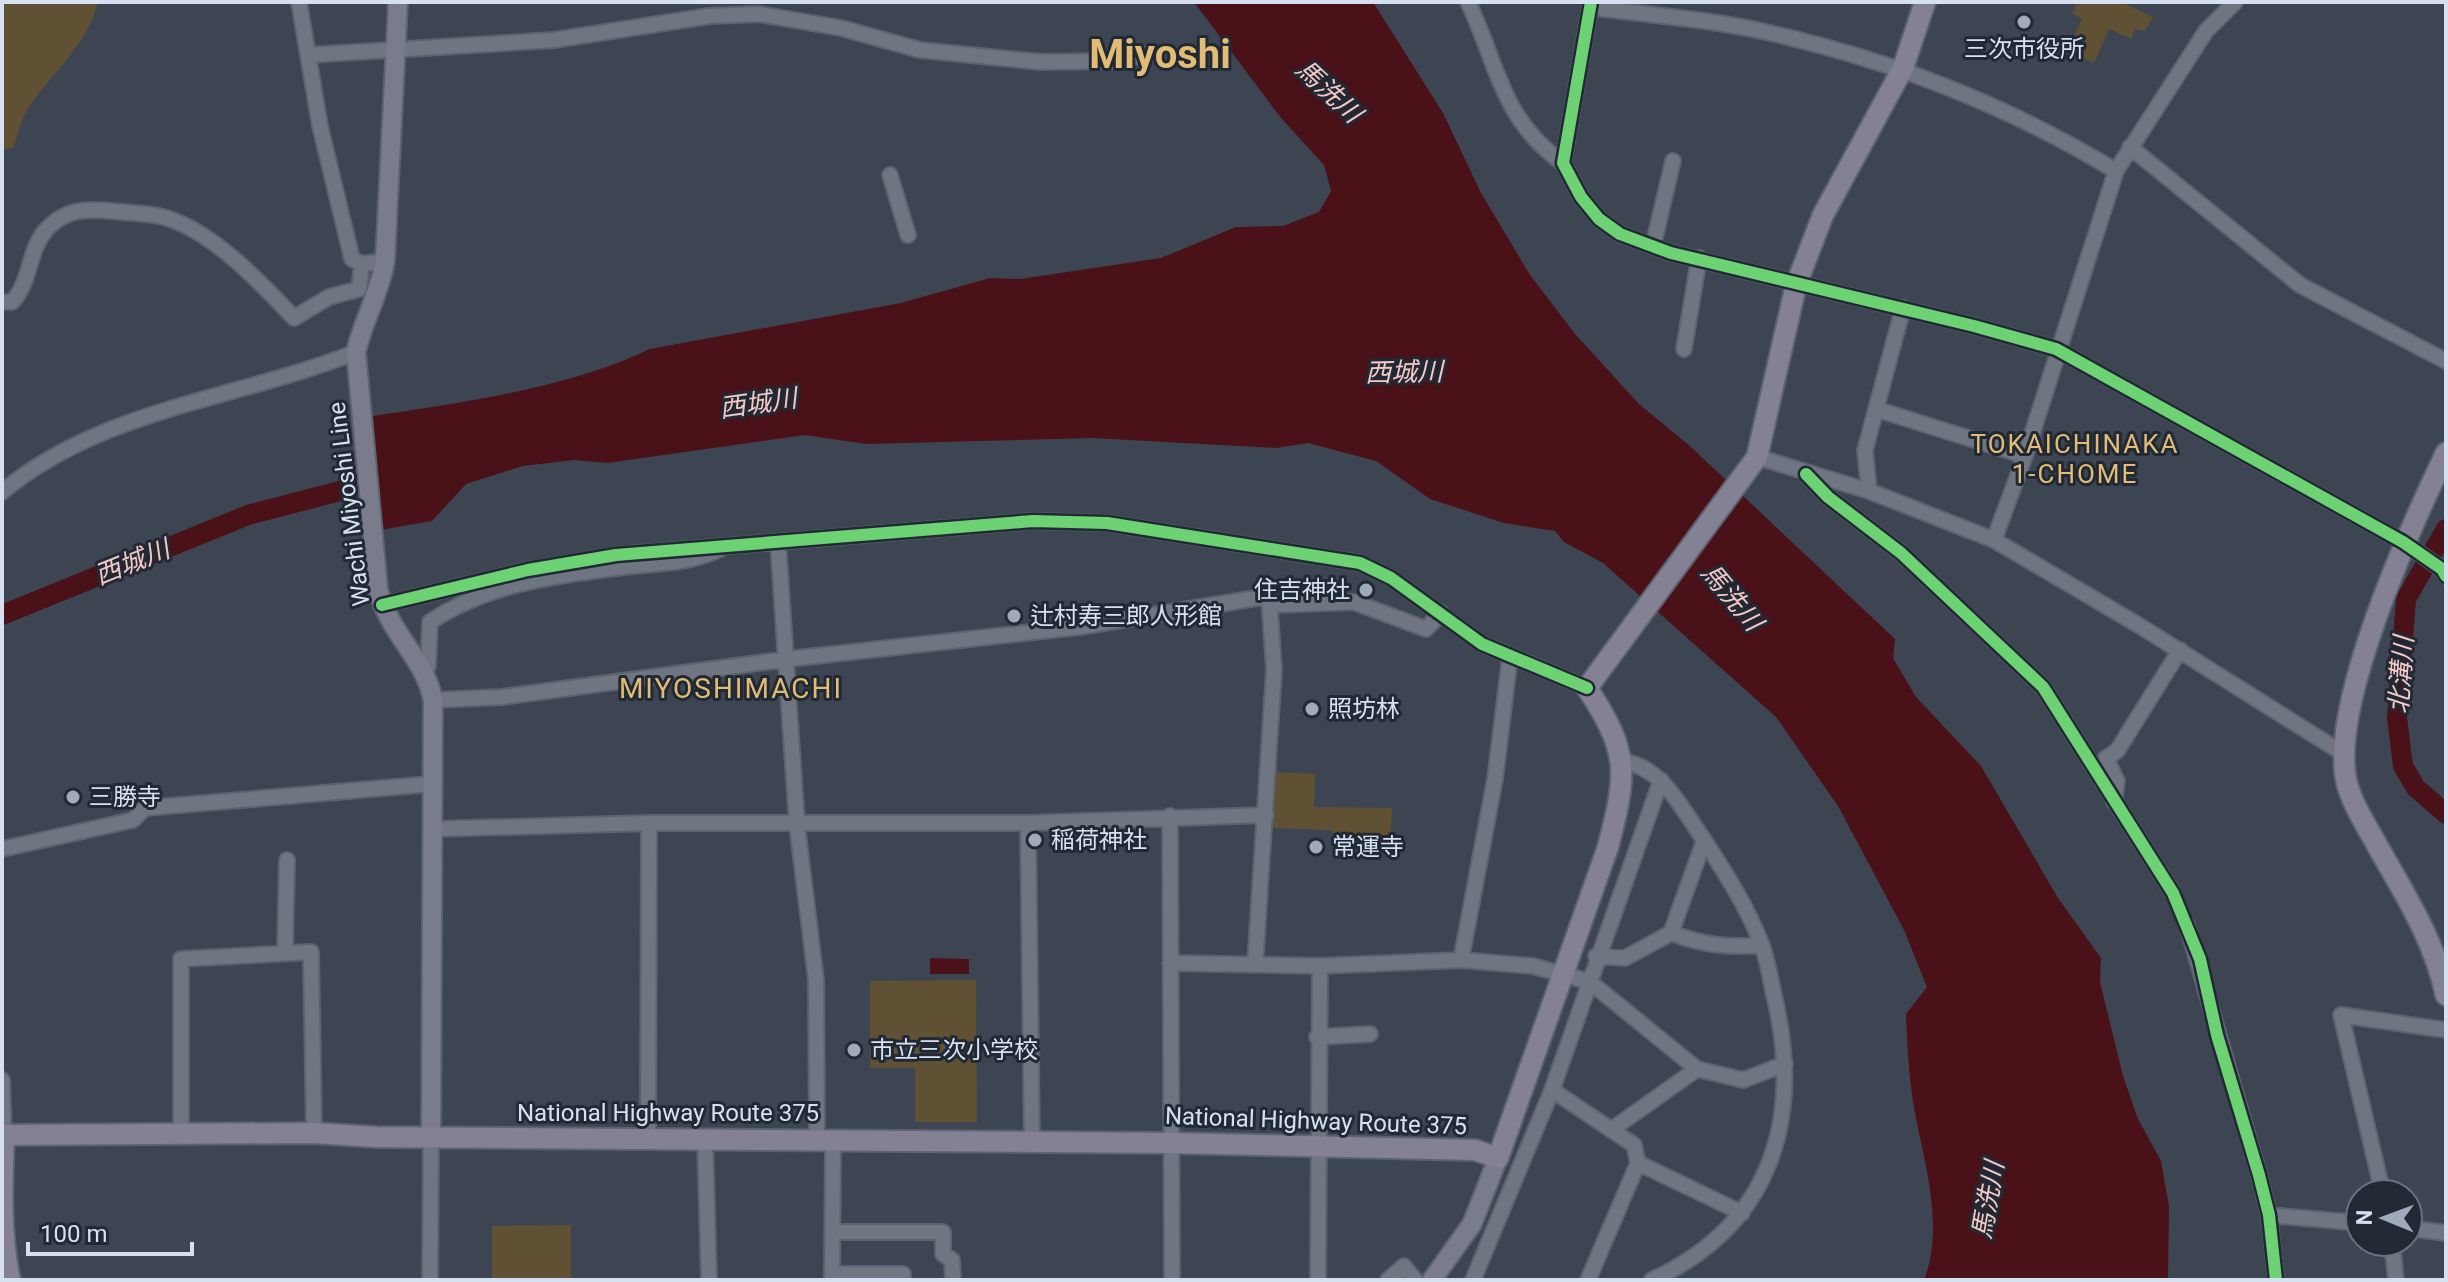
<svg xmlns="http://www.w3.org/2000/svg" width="2448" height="1282" font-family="Roboto,'Noto Sans JP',sans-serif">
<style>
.green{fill:#605135}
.water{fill:#4a1118}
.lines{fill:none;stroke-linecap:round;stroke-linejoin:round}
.river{stroke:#4a1118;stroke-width:20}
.minor-tunnel{stroke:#545c6b;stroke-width:14;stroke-dasharray:14 7;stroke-linecap:butt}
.minor-casing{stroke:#5c6370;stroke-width:18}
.major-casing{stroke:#5c6370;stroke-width:22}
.highway-casing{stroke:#5c6370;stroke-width:24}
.minor{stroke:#707681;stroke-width:14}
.major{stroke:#7b7c8b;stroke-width:18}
.highway{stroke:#848194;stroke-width:20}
.cycleway-casing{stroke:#212935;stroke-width:17}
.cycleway{stroke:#6cd273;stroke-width:12}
.poi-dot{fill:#a0aaba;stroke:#212935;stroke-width:3}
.labels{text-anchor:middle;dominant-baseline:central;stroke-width:6;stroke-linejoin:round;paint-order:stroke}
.poi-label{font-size:24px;fill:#d6e0f1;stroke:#212935;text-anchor:start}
.street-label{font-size:24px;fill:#d6e0f1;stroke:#212935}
.water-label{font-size:26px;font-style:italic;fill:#f3c8c5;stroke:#212935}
.neighbourhood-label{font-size:26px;letter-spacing:2px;fill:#e2bb74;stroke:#212935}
.quarter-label{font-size:28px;letter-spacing:2px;fill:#e2bb74;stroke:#212935}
.town-label{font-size:40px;font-weight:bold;fill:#e2bb74;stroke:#212935}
</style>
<rect width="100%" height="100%" fill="#3d4553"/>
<path class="green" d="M 2,2 L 98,2 C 87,47 49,74 26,112 C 20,123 17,137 13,148 L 2,149 Z
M 2077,2 L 2121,2 L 2153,17 L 2145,31 L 2135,29 L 2131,39 L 2109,29 L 2094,63 L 2068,51 L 2082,19 L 2072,13 Z
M 1275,772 L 1315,774 L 1314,807 L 1392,808 L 1390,847 L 1342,846 L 1331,830 L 1272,828 Z
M 976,980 L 977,1122 L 915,1122 L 915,1068 L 870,1068 L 870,981 Z
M 571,1225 L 571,1280 L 492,1280 L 492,1226 Z"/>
<path class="water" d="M 1194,2 L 1373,2 L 1443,113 L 1481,193 L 1530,275 L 1576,335 L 1639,404 L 1691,447 L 1895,639 L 1893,658 L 1916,697 L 1981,766 L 2058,898 L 2101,958 L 2100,982 L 2123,1076 L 2138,1119 L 2161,1161 L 2169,1206 L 2168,1280 L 1924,1280 C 1945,1226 1924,1162 1914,1108 C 1909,1077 1907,1045 1906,1014 L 1927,987 L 1904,930 L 1838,806 L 1776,717 L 1603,563 L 1564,542 L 1555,531 L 1504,523 L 1430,499 L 1376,461 L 1308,443 L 1276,448 L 1093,438 L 866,444 L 805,435 L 607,463 L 574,460 L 523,466 L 466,484 L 432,521 L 380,530 L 367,417 C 458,403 567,389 650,349 L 901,303 L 990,278 L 1020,279 L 1161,258 L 1236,227 L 1283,226 L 1319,212 L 1331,191 L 1324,165 L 1281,118 Z
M 930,958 L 969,959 L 969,974 L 930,974 Z"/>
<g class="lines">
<path class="river" d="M 2446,529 L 2406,599 L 2397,718 L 2403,766 L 2416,788 L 2446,814
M 2,615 L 248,515 L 386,479"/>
<path class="minor-tunnel" d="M 2173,893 L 2187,925"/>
<defs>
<path id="minor" d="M 299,2 L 320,126 L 352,259 L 362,264 L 385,261
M 1468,2 C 1498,65 1502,121 1563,163
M 1591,2 L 1563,163 L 1581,197 L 1599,219 L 1620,234 L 1671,253 L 1974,326 L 2056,349 L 2403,542 L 2442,569 L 2446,576
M 1590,7 C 1648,15 1708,19 1766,32 C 1893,61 2003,103 2116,171
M 308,55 L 554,40 L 709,16 L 759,14 L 841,28 L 920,50 L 1041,62 L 1114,61 L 1154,53
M 2130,147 L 2300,285 L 2446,361
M 890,175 L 908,235
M 1653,246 L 1673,161
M 2,302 L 12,302 C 31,282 28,252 45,231 C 63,210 84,208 111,211 C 127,213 144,213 159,216 C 209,227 260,282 294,318 L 329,297 L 359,289 L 362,264
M 1684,349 L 1699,258
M 1876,409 L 2025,456
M 1757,457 L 1869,491 L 1994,540 L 2140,626 L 2344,754
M 1806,474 L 1828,497 L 1901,553 L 2043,687 L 2173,893
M 1869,491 L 1865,450 L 1903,308
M 2,492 C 102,408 239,399 356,352
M 1994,540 L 2025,456 L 2116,171 L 2206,31 L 2235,2
M 778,542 L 797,825 L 816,980 L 817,1140
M 382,605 L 528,570 L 616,555 L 1033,521 L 1107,523 L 1360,563 L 1391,578 L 1482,644 L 1587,688
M 1272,605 L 1354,602 L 1426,629 L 1441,613
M 423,673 L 428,666 L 430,622 C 486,584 557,575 624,567 C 657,563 690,564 720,549
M 433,700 L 502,697 L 788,659 L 1079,627 L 1269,596 L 1274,670 L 1255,965
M 1622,761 C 1662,767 1680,806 1702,837 C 1724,871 1747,906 1761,943 C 1767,958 1770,975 1773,991 C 1804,1115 1774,1224 1652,1280
M 2114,802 L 2117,781 L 2106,758 L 2117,751 L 2180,650
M 1170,816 L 1172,1280
M 1028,823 L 1032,1142
M 432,829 L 649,823 L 1028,823 L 1266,815
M 2,849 L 133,820 L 145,808 L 431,784
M 2187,925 L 2259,1175 L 2269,1215 L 2276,1280
M 1671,933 C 1703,945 1729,948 1762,945
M 285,951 L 287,860
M 1596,956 L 1625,958 L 1671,933 L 1704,841
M 1461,960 L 1495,779 L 1510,657
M 1170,963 L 1320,966 L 1461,960 L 1533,966 L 1590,982 L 1697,1069 L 1743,1080 L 1785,1064
M 1317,1037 L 1370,1034
M 2,1080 L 4,1135
M 1552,1090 L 1634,1145 L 1638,1163 L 1588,1280
M 1611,1130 L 1697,1069
M 181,1136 L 181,959 L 311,952 L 314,1133
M 648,1139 L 649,823
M 705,1139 L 709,1280
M 1638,1163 L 1742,1213
M 2383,1194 L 2341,1015 L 2446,1030
M 2269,1215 L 2360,1223
M 2408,1228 L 2446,1233
M 832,1232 L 943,1232 L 943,1254 L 952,1260 L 953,1280
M 2392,1242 L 2396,1280
M 832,1274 L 903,1274 L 903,1280
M 430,1280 L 431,1137
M 832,1280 L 833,1140
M 1318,1280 L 1320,966
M 1388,1280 L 1404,1266 L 1415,1280
M 1473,1280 L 1552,1090 L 1661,780"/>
<path id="major" d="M 398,2 L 385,261 C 380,293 363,320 356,352 L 378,589 C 388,632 426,660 433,700 L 431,1137
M 1432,1280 L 1472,1224 L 1498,1158"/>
<path id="highway" d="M 2446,453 C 2412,524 2325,713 2348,787 C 2354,808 2368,828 2378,847 C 2406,896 2434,940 2446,995
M 10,1280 C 0,1234 2,1182 4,1135 L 314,1133 L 377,1137 L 1171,1143 L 1475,1150 L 1498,1158 L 1608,847 C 1627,773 1630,753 1587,688 L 1757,457 L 1796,285 L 1823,215 L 1903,68 L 1925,2"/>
</defs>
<use href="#minor" class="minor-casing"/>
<use href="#major" class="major-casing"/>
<use href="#highway" class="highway-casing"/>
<use href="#minor" class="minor"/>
<use href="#major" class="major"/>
<use href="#highway" class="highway"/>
<defs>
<path id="cycleway" d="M 1591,2 L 1563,163 L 1581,197 L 1599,219 L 1620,234 L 1671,253 L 1974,326 L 2056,349 L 2403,542 L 2442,569 L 2446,576
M 1806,474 L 1828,497 L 1901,553 L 2043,687 L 2173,893 L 2200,959 L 2217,1035 L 2259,1175 L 2269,1215 L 2276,1280
M 382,605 L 528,570 L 616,555 L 1033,521 L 1107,523 L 1360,563 L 1391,578 L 1482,644 L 1587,688"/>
</defs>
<use href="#cycleway" class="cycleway-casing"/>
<use href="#cycleway" class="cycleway"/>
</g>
<g class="poi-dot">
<circle cx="2024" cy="22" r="8"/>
<circle cx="1366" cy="590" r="8"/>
<circle cx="1014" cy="616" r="8"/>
<circle cx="1312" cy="709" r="8"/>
<circle cx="73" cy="797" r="8"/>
<circle cx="1035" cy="840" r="8"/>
<circle cx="1316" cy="847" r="8"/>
<circle cx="854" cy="1050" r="8"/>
</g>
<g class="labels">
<g class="poi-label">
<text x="2024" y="49" text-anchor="middle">三次市役所</text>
<text x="1350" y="590" text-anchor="end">住吉神社</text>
<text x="1030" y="616">辻村寿三郎人形館</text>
<text x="1328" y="709">照坊林</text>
<text x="89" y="797">三勝寺</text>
<text x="1051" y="840">稲荷神社</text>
<text x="1332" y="847">常運寺</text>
<text x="870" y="1050">市立三次小学校</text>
</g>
<g class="street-label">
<text transform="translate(349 504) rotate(-97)">Wachi Miyoshi Line</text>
<text x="668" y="1113">National Highway Route 375</text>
<text transform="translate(1316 1121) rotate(2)">National Highway Route 375</text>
</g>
<g class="water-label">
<text transform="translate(1329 91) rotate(43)">馬洗川</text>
<text transform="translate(1404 372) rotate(-1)">西城川</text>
<text transform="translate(758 403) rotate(-8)">西城川</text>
<text transform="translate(132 562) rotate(-22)">西城川</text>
<text transform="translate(1732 597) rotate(50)">馬洗川</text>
<text transform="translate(2401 675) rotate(-86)">北溝川</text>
<text transform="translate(1988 1200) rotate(-80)">馬洗川</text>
</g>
<g class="neighbourhood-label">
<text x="2075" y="444">TOKAICHINAKA<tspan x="2075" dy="30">1-CHOME</tspan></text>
</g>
<g class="quarter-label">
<text x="731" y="688">MIYOSHIMACHI</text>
</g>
<g class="town-label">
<text x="1160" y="54">Miyoshi</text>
</g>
</g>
<rect width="2448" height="1282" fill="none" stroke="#d6e0f1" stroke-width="8"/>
<g transform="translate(2384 1218) rotate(271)"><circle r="38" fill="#212935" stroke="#697280" stroke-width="2"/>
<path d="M0-6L14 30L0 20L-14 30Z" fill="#a0aaba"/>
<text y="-12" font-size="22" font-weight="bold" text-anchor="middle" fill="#d6e0f1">N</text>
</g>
<path d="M28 1242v12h164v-12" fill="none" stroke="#d6e0f1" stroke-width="4"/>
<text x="40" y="1242" font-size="24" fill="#d6e0f1" stroke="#212935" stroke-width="6" paint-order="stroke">100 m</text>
</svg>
